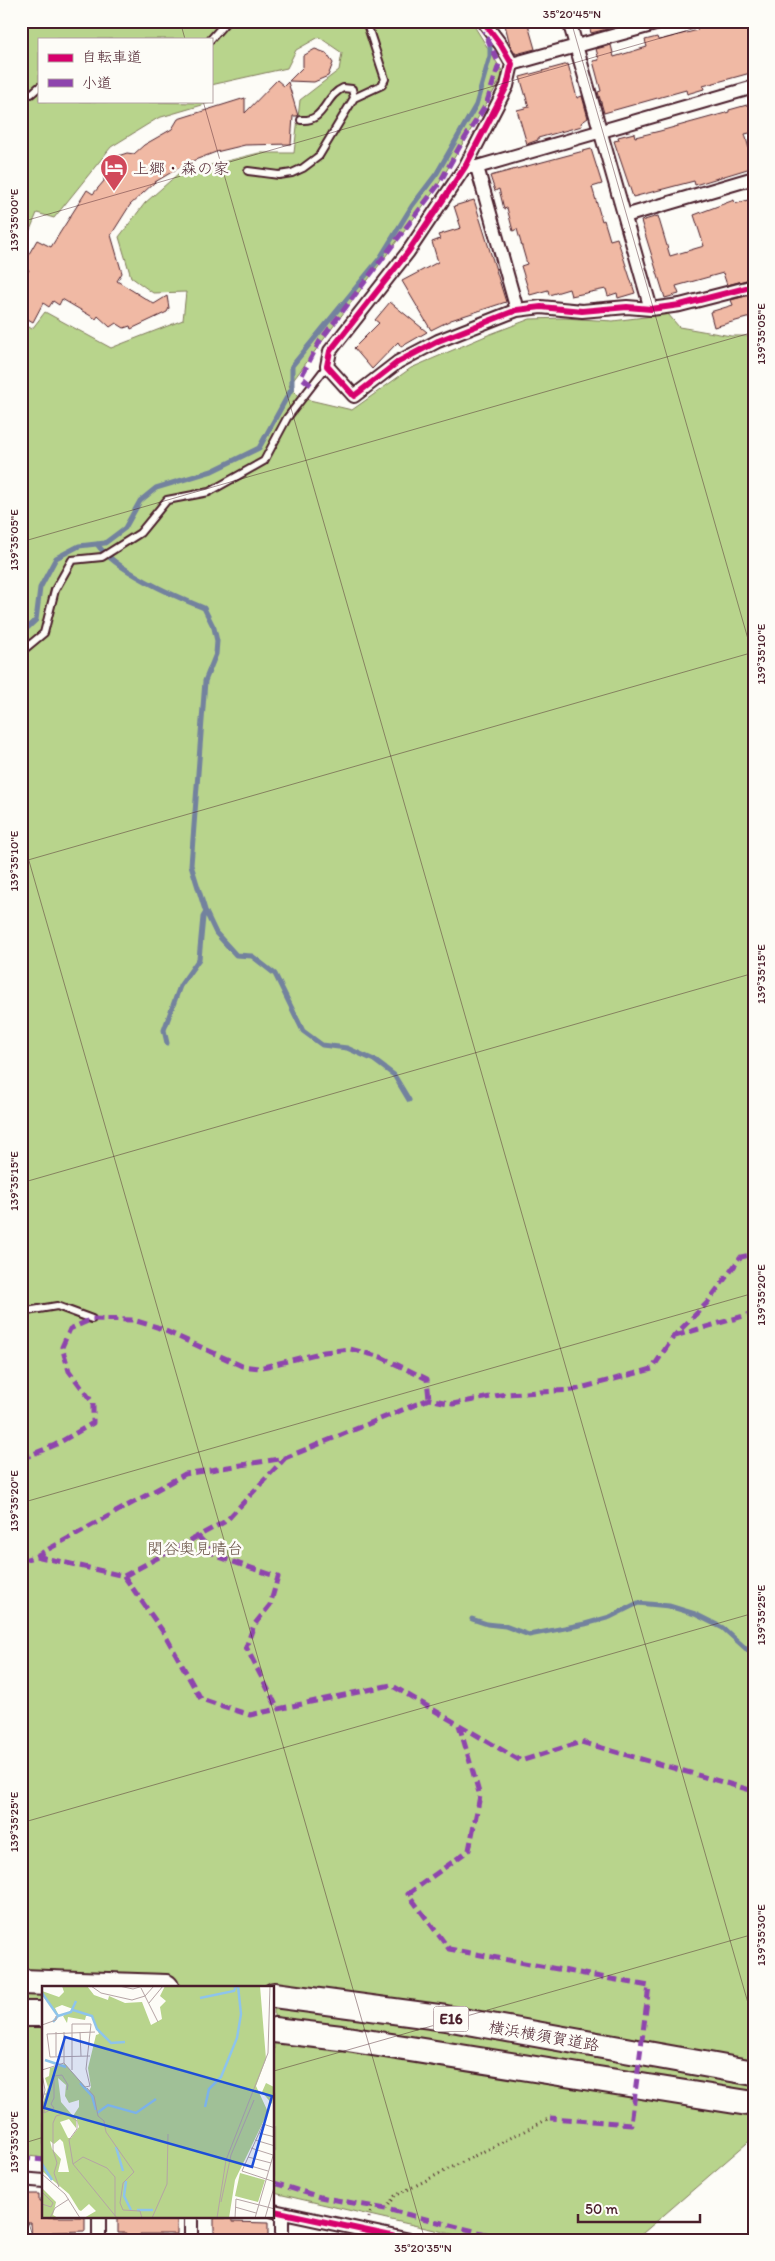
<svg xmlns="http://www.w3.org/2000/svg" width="775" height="2261" font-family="Itim,'Klee One',sans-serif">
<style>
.green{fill:#b8d48c;stroke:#817a5c}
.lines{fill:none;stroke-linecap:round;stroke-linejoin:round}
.stream{stroke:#73829e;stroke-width:5}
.building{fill:#f0b9a4;stroke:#4a1f2b}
.lane-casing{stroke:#4a1f2b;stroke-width:10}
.street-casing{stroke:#4a1f2b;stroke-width:16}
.highway-casing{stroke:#4a1f2b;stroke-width:28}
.path{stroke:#4a1f2b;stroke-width:3;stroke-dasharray:1 4;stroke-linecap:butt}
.lane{stroke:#fdfcf7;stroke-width:6}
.street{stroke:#fdfcf7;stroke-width:12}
.highway{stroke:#fdfcf7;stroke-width:24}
.quiet{stroke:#8e44ad;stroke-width:5;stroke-dasharray:10 5;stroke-linecap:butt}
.cycleway-casing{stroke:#fdfcf7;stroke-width:9}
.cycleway{stroke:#d6006c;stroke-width:6}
.ticks{fill:none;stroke:#4a1f2b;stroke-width:1;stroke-opacity:0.45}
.labels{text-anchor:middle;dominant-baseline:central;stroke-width:5;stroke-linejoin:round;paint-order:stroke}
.shield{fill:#fdfcf7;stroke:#806168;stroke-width:1}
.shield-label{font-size:15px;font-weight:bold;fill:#4a1f2b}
.poi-label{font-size:16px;fill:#4a1f2b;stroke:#fdfcf7;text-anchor:start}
.park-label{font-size:16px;fill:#6b5548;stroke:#fdfcf7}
.street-label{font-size:16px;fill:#4a1f2b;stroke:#fdfcf7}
.inset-river{fill:none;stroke:#8ec4eb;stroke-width:2.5}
.inset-road{fill:none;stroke:#b5a4a5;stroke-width:1}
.view{fill:#1d4ed8;fill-opacity:0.15;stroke:#1d4ed8;stroke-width:2.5}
.inset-edge{fill:none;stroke:#4a1f2b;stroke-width:2.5}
.neatline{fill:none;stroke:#4a1f2b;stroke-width:2}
.ticks-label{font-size:12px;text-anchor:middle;fill:#4a1f2b}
</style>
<rect width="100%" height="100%" fill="#fdfcf7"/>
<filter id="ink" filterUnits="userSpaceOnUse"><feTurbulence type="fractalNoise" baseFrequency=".02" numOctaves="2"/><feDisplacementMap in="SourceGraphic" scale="10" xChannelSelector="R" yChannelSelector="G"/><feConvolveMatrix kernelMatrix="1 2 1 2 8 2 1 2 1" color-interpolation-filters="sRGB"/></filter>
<g filter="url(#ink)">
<path class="green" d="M 21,21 L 471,21 L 504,74 L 435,190 L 289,386 L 301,398 L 352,410 L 411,368 L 488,335 L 530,319 L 564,318 L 613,321 L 668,314 L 679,327 L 731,336 L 754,336 L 754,2137 L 635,2240 L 478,2240 L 274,2193 L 274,1987 L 44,1987 L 44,2158 L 21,2155 L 21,322 L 32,329 L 45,312 L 111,348 L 183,320 L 186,292 L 153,293 L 131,277 L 119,237 L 145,203 L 179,173 L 259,153 L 294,153 L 300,100 L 339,70 L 342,53 L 319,37 L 296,50 L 287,68 L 211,85 L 211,39 L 39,39 L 39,101 L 209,103 L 158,118 L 111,147 L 54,218 L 37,213 L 21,252 Z"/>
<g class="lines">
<path class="stream" d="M 97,544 C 115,570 174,596 204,608 L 214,628 L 217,641 L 216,654 L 205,681 L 191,865 L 205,910 L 216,933 L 236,955 L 252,956 L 275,974 L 303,1031 L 322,1045 L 347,1048 L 374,1060 L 394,1075 L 409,1100
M 21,634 L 36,620 L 40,588 L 56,558 L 79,546 L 105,543 L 125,528 L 140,501 L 156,488 L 212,471 L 259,448 L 292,388 L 292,366 L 380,258 L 412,206 L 437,173 L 476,105 L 490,56 L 490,35
M 167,1043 L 164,1030 L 180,986 L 199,959 L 203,917 L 206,912
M 472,1619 L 487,1624 L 505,1626 L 529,1635 L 585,1624 L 610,1617 L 638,1603 L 669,1606 L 695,1614 L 723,1628 L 754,1656"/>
</g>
<path class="building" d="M 504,21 L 527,21 L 535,49 L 516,54 L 510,45 Z
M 588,21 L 605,21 L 607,29 L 591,33 Z
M 695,21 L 754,21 L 754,72 L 703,86 L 704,89 L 687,94 L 686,90 L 604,113 L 598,92 L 601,91 L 593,61 L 599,60 L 596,49 L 611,45 L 614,57 L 647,47 L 645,40 L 657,37 L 658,40 L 663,39 L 698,30 Z
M 315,49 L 326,53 L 333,63 L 328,76 L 314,82 L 289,81 L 303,67 L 303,56 Z
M 568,64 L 577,98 L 582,96 L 588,118 L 581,123 L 582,126 L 538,138 L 538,140 L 527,144 L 517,110 L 529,107 L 520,77 Z
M 277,80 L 284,86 L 288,82 L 298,116 L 293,116 L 291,144 L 245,145 L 216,152 L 187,163 L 155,182 L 130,205 L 111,235 L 122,273 L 117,281 L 154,304 L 167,296 L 169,308 L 167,312 L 131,329 L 130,326 L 124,328 L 116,323 L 110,327 L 98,316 L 96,319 L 62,299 L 59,305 L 53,301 L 49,307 L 43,303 L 33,322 L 21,315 L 21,283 L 29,270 L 22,266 L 37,240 L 51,247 L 87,190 L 93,194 L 104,181 L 104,168 L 109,159 L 127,153 L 134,154 L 144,145 L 172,129 L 178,119 L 245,98 L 245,113 Z
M 754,103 L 754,132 L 745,134 L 754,167 L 695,185 L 694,181 L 633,197 L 614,141 L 619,140 L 618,137 L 634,133 L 635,137 L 660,131 L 729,112 L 729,110 Z
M 591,149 L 602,184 L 592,187 L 602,221 L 604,220 L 610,240 L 617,238 L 635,293 L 618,298 L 617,293 L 608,296 L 606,289 L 571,296 L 569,289 L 549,295 L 548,290 L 530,295 L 521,266 L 527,264 L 517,229 L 513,231 L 507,208 L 504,209 L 499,189 L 495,191 L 490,176 Z
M 754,198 L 754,278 L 727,285 L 723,273 L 676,286 L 679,294 L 665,298 L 641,221 L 658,216 L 670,256 L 704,246 L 694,215 L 734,200 L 735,204 Z
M 474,200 L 506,302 L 451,320 L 431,330 L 402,281 L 438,262 L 432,242 L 440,239 L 438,235 L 461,228 L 454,206 Z
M 754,294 L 754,316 L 714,327 L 710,312 L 733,305 L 731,300 Z
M 390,302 L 427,332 L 401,347 L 398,342 L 372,369 L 354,348 L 379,323 L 375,320 Z
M 26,2194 L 39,2194 L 39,2201 L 44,2201 L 44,2217 L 85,2217 L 85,2231 L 52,2232 L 52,2240 L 32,2240 L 31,2223 L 26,2223 Z
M 118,2217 L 177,2217 L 177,2234 L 140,2234 L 140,2240 L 126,2240 L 126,2233 L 118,2233 Z
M 214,2218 L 232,2218 L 232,2222 L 268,2223 L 268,2240 L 214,2240 Z"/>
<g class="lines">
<defs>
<path id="lane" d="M 211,39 L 227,21
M 21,88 L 31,94 L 39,87
M 301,120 C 325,122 324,96 343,88 L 352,89 L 354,98
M 248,171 L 279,175 L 292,173 L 303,168 L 319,156 L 354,98 L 382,85 L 385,79 L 366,21
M 21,652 L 44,633 L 55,590 L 72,560 L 102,557 L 140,533 L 167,500 L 209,492 L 264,461 L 287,418 L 327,366
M 21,1312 L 57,1306 L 92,1319"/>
<path id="street" d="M 483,21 L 501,45 L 512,64 L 507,86 L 465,167 L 408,252 L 330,351 L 327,366 L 354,396 L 398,362 L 438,341 L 517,310 L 541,307 L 582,311 L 627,307 L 651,309 L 680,305 L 754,286
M 569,21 L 651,309
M 512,64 L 666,21
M 465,167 L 477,167 L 754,87
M 477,167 L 517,310
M 625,216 L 754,178
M 21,2179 L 44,2181
M 274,2211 L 410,2240
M 282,2213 L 282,2240
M 99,2217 L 99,2240
M 191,2217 L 191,2240"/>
<path id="highway" d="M 21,1982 L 166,1987
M 274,1995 L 446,2018 L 754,2073
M 21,2014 L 44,2014
M 274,2030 L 341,2038 L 754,2104"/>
</defs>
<use href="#lane" class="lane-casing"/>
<use href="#street" class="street-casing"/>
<use href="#highway" class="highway-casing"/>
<path class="path" d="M 386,2209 L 395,2196 L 550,2118
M 369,2218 L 372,2206"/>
<use href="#lane" class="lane"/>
<use href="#street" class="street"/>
<use href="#highway" class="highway"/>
<path class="quiet" d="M 311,385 L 301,377 L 320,341 L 439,184 L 460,146 L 486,105 L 499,64 L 484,31
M 675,1336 L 754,1313
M 21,1459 L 55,1445 L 93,1423 L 93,1403 L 69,1371 L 62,1347 L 70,1329 L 92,1319 L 133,1320 L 157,1327 L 242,1366 L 259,1368 L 324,1352 L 350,1349 L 381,1357 L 427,1379 L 429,1399
M 198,1536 L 216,1556 L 278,1577 L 270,1605 L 254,1625 L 246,1647 L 278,1709
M 36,1556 L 124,1576 L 226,1521 L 285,1458
M 21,1561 L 36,1556 L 185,1474 L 285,1458 L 429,1399 L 453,1404 L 506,1394 L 573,1390 L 652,1369 L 674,1336 L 707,1303 L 741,1257 L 754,1254
M 124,1576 L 164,1633 L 201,1699 L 250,1715 L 391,1685 L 521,1761 L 581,1742 L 754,1791
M 459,1725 L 480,1796 L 469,1850 L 408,1894 L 449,1949 L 649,1986 L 631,2124 L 550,2118
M 21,2158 L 44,2160
M 274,2183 L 320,2197 L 386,2209 L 510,2240"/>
<defs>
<path id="cycleway" d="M 483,21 L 501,45 L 512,64 L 507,86 L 465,167 L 408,252 L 330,351 L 327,366 L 354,396 L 398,362 L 438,341 L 517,310 L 541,307 L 582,311 L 627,307 L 651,309 L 680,305 L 754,286
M 274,2211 L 410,2240"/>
</defs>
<use href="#cycleway" class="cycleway-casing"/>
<use href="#cycleway" class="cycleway"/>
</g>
</g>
<path class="ticks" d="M 180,21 L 185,39M 571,21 L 754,660M 203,101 L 754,2024M 21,222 L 720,21M 21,542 L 754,332M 21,833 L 425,2240M 21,862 L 754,652M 21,1183 L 754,973M 21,1503 L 754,1293M 21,1823 L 754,1613M 274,2071 L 754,1934M 21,2144 L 44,2137M 21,2196 L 34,2240"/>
<defs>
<symbol id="hotel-pin" viewBox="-11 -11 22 30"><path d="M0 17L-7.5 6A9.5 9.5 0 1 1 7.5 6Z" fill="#d1495b" stroke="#fdfcf7"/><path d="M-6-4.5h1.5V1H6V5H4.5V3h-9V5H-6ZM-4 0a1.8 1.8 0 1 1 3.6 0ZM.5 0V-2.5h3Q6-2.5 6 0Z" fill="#fff"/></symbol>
</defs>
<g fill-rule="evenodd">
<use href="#hotel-pin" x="98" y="152" width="32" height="43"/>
</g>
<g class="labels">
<rect class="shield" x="433.5" y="2006.5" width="35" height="25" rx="4"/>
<g class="shield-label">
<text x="451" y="2019">E16</text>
</g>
<g class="poi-label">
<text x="133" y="168">上郷・森の家</text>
</g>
<g class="park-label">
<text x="195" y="1548">関谷奥見晴台</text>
</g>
<g class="street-label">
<text transform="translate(544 2036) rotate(10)">横浜横須賀道路</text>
</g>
</g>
<g transform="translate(42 1986)">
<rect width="232" height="232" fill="#fdfcf7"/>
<path d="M 20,0 L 45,0 L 52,9 L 66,14 L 67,10 L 83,17 L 100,16 L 109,39 L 120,33 L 118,21 L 124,15 L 118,10 L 123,0 L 218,0 L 224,73 L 214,100 L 226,126 L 193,194 L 187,232 L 42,232 L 54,225 L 47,218 L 39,225 L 37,224 L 27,208 L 0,185 L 0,120 L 6,101 L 3,92 L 7,90 L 8,82 L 23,78 L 47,105 L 49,101 L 46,82 L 54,49 L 57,48 L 50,30 L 44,30 L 43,34 L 26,31 L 25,37 L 21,30 L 31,23 L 20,19 L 13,22 L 16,28 L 15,29 L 0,8 L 0,5 L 17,11 L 22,6 ZM 16,92 L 24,99 L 23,110 L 27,117 L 37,114 L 37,121 L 31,130 L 19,116 ZM 34,131 L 37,141 L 29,152 L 26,152 L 18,136 L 27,133 L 34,142 ZM 18,153 L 21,156 L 27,186 L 16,186 L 19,173 L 10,163 L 8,155 L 12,158 ZM 224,97 L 232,101 L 230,118 L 220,106 ZM 198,187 L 223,194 L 216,216 L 193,210 ZM 0,202 L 14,216 L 11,229 L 16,232 L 0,232 Z" fill="#b8d48c" fill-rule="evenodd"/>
<path class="inset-river" d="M 0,7 L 16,30 L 11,36M 158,12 L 192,5 L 194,0M 31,24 L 50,30 L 55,43 L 69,57 L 83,56M 16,30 L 29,26 L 34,15M 3,74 L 24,81M 38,97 L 50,110 L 54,124M 163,121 L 167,103 L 179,91 L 195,52 L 199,28 L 196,0M 55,127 L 66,119 L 94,127 L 114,113M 74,161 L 81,185M 0,178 L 10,194M 84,195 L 82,210 L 89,224M 95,224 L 111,224"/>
<path class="inset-road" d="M 49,0 L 59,7 L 90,14 L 103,10 L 112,0M 77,0 L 91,3 L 101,0M 99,2 L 116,36M 107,17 L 121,0M 0,39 L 14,34 L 14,30M 14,46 L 14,70M 38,46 L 39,70M 48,70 L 8,71 L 5,48 L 53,46M 22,77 L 22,46M 0,84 L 22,77 L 43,101 L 48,100 L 44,83 L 49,38 L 30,38 L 30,84M 0,88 L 3,104 L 0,116M 45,102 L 52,110 L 56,130 L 62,135 L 64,146 L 92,186 L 81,197 L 78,217 L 81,224 L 98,225 L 100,232M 2,108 L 5,108 L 2,127 L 12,122 L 9,118 L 12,112 L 12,90 L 20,89 L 26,99 L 25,104M 233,142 L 221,138 L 200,185 L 233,196M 217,147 L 233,151M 213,154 L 233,160M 209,162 L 231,169M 206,171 L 229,177M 31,178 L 41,171 L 65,182 L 73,191 L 73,230M 202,178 L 226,185M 0,188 L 23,208 L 38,232M 17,201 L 12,187 L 15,177 L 11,164 L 11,137 L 14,130 L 24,127 L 35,135 L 35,143 L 27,154 L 31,178 L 75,232M 0,206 L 11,217 L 9,221 L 0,218M 179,216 L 189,169 L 212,114M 193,221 L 214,227M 8,232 L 13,222 L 27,213M 110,232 L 125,198 L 126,148M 175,232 L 184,174 L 226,67 L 228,0M 193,232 L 194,213 L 233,223M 213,232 L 233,163M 223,232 L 233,198"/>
<path class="view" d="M 23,51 L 230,110 L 210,181 L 2,122 Z"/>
<rect width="232" height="232" class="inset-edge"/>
</g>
<rect width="775" height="2261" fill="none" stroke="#fdfcf7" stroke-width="55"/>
<rect x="38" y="38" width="175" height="65" fill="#fdfcf7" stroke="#b5a4a5"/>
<rect x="48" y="54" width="25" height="8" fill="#d6006c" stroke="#b5a4a5"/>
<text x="82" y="62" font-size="15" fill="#4a1f2b">自転車道</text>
<rect x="48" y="79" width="25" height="8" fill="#8e44ad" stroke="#b5a4a5"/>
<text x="82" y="88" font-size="15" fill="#4a1f2b">小道</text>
<path d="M578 2214v8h122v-8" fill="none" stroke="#4a1f2b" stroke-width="2.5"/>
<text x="585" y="2214" font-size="15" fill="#4a1f2b" stroke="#fdfcf7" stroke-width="4" paint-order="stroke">50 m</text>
<rect x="28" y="28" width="720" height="2206" class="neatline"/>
<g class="ticks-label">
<text x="572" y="18">35°20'45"N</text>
<text transform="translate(14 220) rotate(-90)" y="4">139°35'00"E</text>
<text transform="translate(761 334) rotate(-90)" y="4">139°35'05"E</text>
<text transform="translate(14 540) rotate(-90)" y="4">139°35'05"E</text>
<text transform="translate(761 654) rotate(-90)" y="4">139°35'10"E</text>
<text transform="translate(14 861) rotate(-90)" y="4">139°35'10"E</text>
<text transform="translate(761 974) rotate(-90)" y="4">139°35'15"E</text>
<text transform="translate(14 1181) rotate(-90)" y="4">139°35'15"E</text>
<text transform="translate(761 1295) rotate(-90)" y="4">139°35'20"E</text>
<text transform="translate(14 1501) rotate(-90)" y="4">139°35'20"E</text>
<text transform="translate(761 1615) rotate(-90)" y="4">139°35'25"E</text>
<text transform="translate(14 1822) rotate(-90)" y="4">139°35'25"E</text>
<text transform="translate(761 1935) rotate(-90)" y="4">139°35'30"E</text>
<text transform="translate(14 2142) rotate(-90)" y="4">139°35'30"E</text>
<text x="423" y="2252">35°20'35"N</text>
</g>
</svg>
